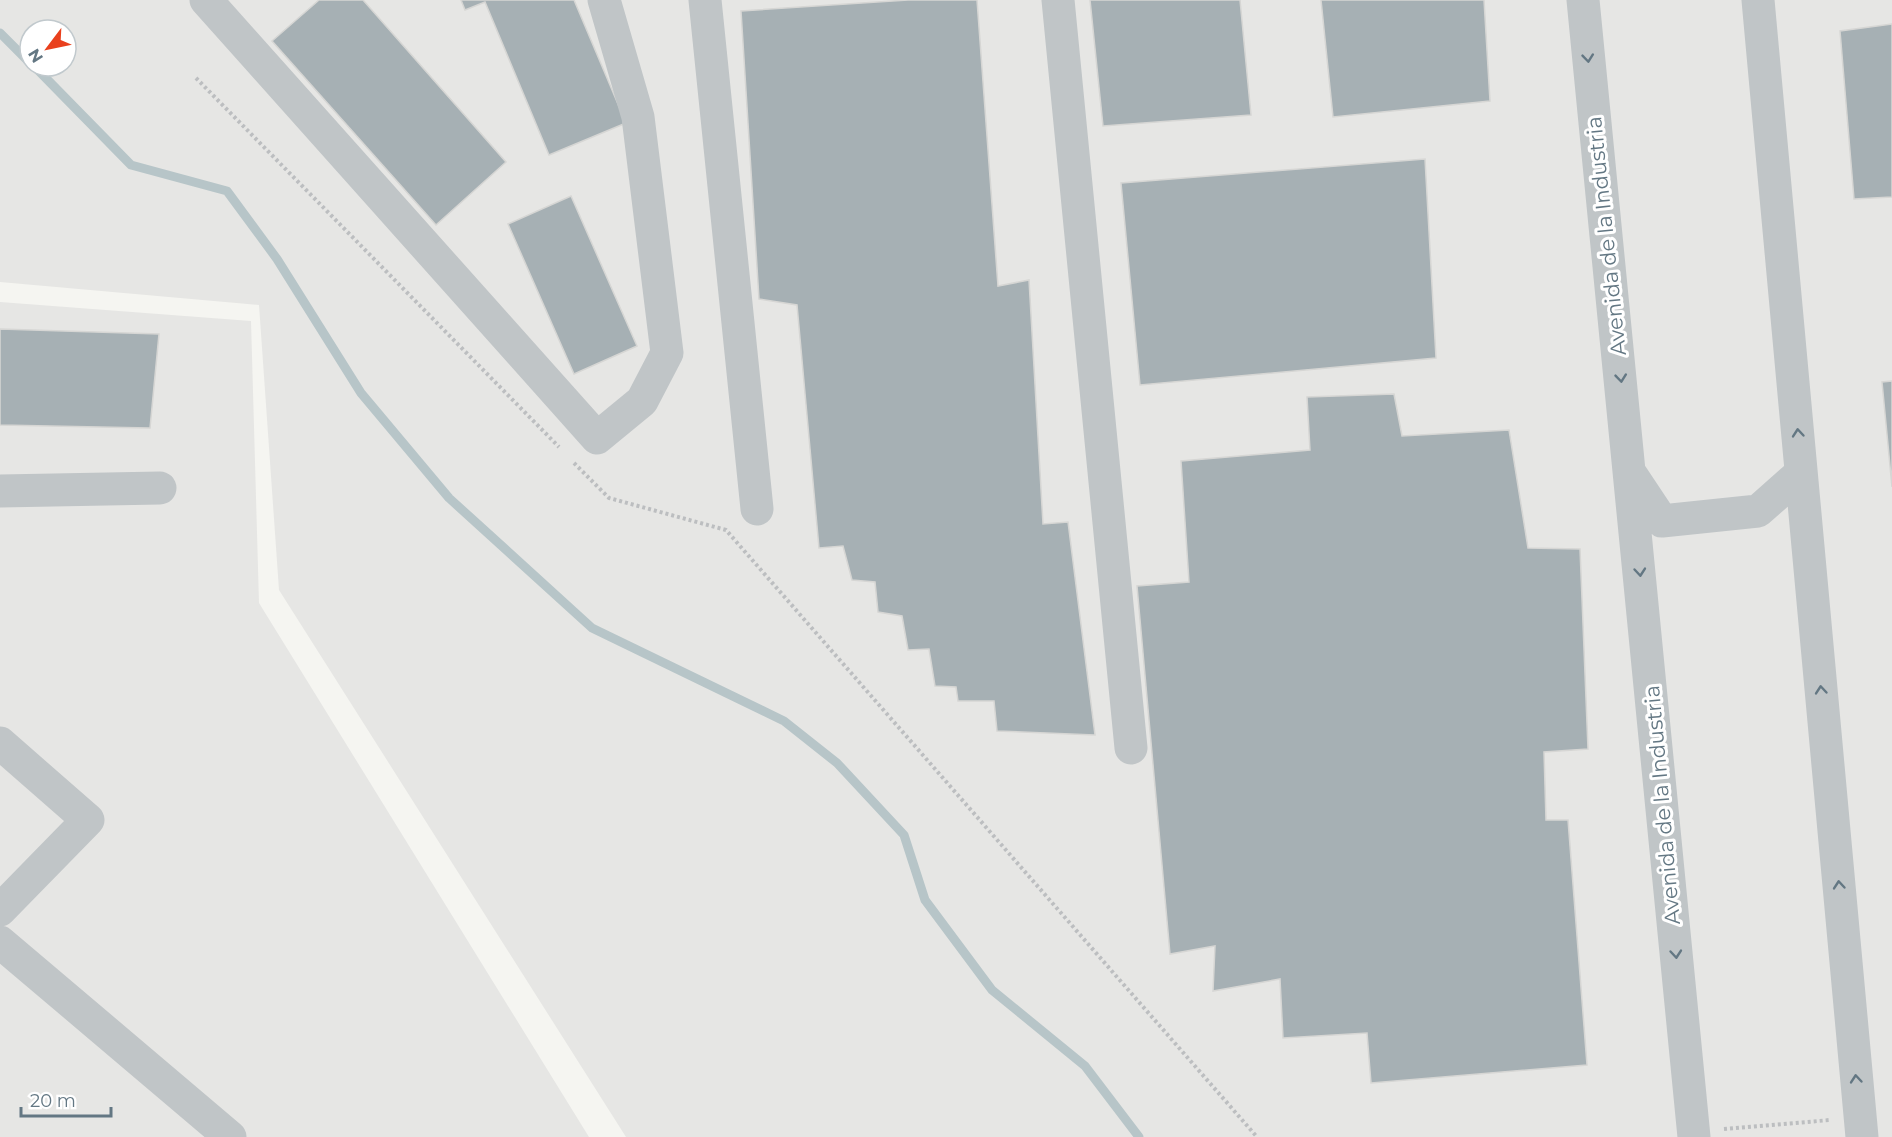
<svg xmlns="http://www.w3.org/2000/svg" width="1892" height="1137" font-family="Montserrat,sans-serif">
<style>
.built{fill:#e6e6e4;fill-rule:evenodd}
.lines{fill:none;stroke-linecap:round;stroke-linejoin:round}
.stream{stroke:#b7c5c8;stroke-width:9}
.building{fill:#a6b0b4;stroke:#d6d6d4;stroke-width:1.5}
.path{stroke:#bcbec0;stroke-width:4;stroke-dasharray:3 3;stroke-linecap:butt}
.minor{stroke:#c0c5c7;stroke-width:33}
.oneway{stroke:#637783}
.labels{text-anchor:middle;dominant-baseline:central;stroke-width:6;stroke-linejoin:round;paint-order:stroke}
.street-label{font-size:21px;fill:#637783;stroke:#fff}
</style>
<rect width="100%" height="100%" fill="#f5f5f1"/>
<path class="built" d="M 0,0 L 1892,0 L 1892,1137 L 626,1137 L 279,590 L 259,305 L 0,282 ZM 30,30 L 66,30 L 66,66 L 30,66 Z
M 0,302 L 251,321 L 259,603 L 589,1137 L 0,1137 Z"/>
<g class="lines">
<path class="stream" d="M 0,33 L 30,63
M 34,66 L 131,165 L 227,191 L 277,259 L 361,393 L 449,498 L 592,628 L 784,721 L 837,763 L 904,835 L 925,900 L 992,990 L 1085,1066 L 1139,1137"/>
</g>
<path class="building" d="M 319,0 L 363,0 L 506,162 L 436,225 L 272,41 Z
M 461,0 L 574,0 L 626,123 L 549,155 L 485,2 L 465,10 Z
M 908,0 L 977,0 L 998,286 L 1029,280 L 1043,524 L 1068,522 L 1095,735 L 997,731 L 994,701 L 958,701 L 956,687 L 935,686 L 929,649 L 908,650 L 902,616 L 878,612 L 875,582 L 852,580 L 843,546 L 819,548 L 797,305 L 759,299 L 741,11 Z
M 1090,0 L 1240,0 L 1251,115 L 1103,126 Z
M 1321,0 L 1484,0 L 1490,101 L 1333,117 Z
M 1892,24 L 1892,197 L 1854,199 L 1840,31 Z
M 1425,159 L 1436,358 L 1140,385 L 1121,183 Z
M 571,196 L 637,346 L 574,374 L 508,224 Z
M 0,329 L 159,334 L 150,428 L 0,425 Z
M 1892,381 L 1892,487 L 1882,382 Z
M 1394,394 L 1402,436 L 1509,430 L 1528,548 L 1580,549 L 1588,749 L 1544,752 L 1546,820 L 1568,820 L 1587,1065 L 1371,1083 L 1367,1033 L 1283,1038 L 1280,979 L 1213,991 L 1215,946 L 1170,954 L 1137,586 L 1189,582 L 1181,461 L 1310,450 L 1307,397 Z"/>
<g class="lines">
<path class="path" d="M 196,78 L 559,447
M 574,463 L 609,498 L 726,530 L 1257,1137
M 1724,1129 L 1830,1120"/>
<path class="minor" d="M 206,0 L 597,438 L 642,401 L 667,353 L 638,117 L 604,0
M 705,0 L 757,509
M 1058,0 L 1131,748
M 1583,0 L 1694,1137
M 1758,0 L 1862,1137
M 1632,476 L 1662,521 L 1758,511 L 1801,473
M 0,491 L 160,488
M 0,743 L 88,820 L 0,910
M 0,942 L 230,1137"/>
</g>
<defs><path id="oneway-chevron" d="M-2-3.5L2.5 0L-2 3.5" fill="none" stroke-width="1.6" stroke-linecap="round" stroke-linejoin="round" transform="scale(1.5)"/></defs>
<g class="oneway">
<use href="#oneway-chevron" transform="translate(1588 58) rotate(84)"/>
<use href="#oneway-chevron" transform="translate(1621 378) rotate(84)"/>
<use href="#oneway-chevron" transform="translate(1798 433) rotate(-95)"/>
<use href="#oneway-chevron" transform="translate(1640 572) rotate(85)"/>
<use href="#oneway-chevron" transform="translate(1821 690) rotate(-95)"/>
<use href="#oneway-chevron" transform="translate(1839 885) rotate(-95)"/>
<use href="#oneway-chevron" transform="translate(1676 954) rotate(85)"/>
<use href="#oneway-chevron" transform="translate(1856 1079) rotate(-95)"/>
</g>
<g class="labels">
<g class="street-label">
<text transform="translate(1606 236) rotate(-96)">Avenida de la Industria</text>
<text transform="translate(1662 805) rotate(-95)">Avenida de la Industria</text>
</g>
</g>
<g transform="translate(48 48) rotate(238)"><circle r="28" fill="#ffffff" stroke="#c1c9cd" stroke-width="1.5"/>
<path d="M0-4.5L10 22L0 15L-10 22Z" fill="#e9401d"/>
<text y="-9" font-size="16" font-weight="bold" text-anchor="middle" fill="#637783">N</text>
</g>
<path d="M21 1107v9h90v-9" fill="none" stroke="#637783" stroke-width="3"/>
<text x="30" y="1107" font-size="18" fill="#637783" stroke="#ffffff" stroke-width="4.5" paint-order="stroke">20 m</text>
</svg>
